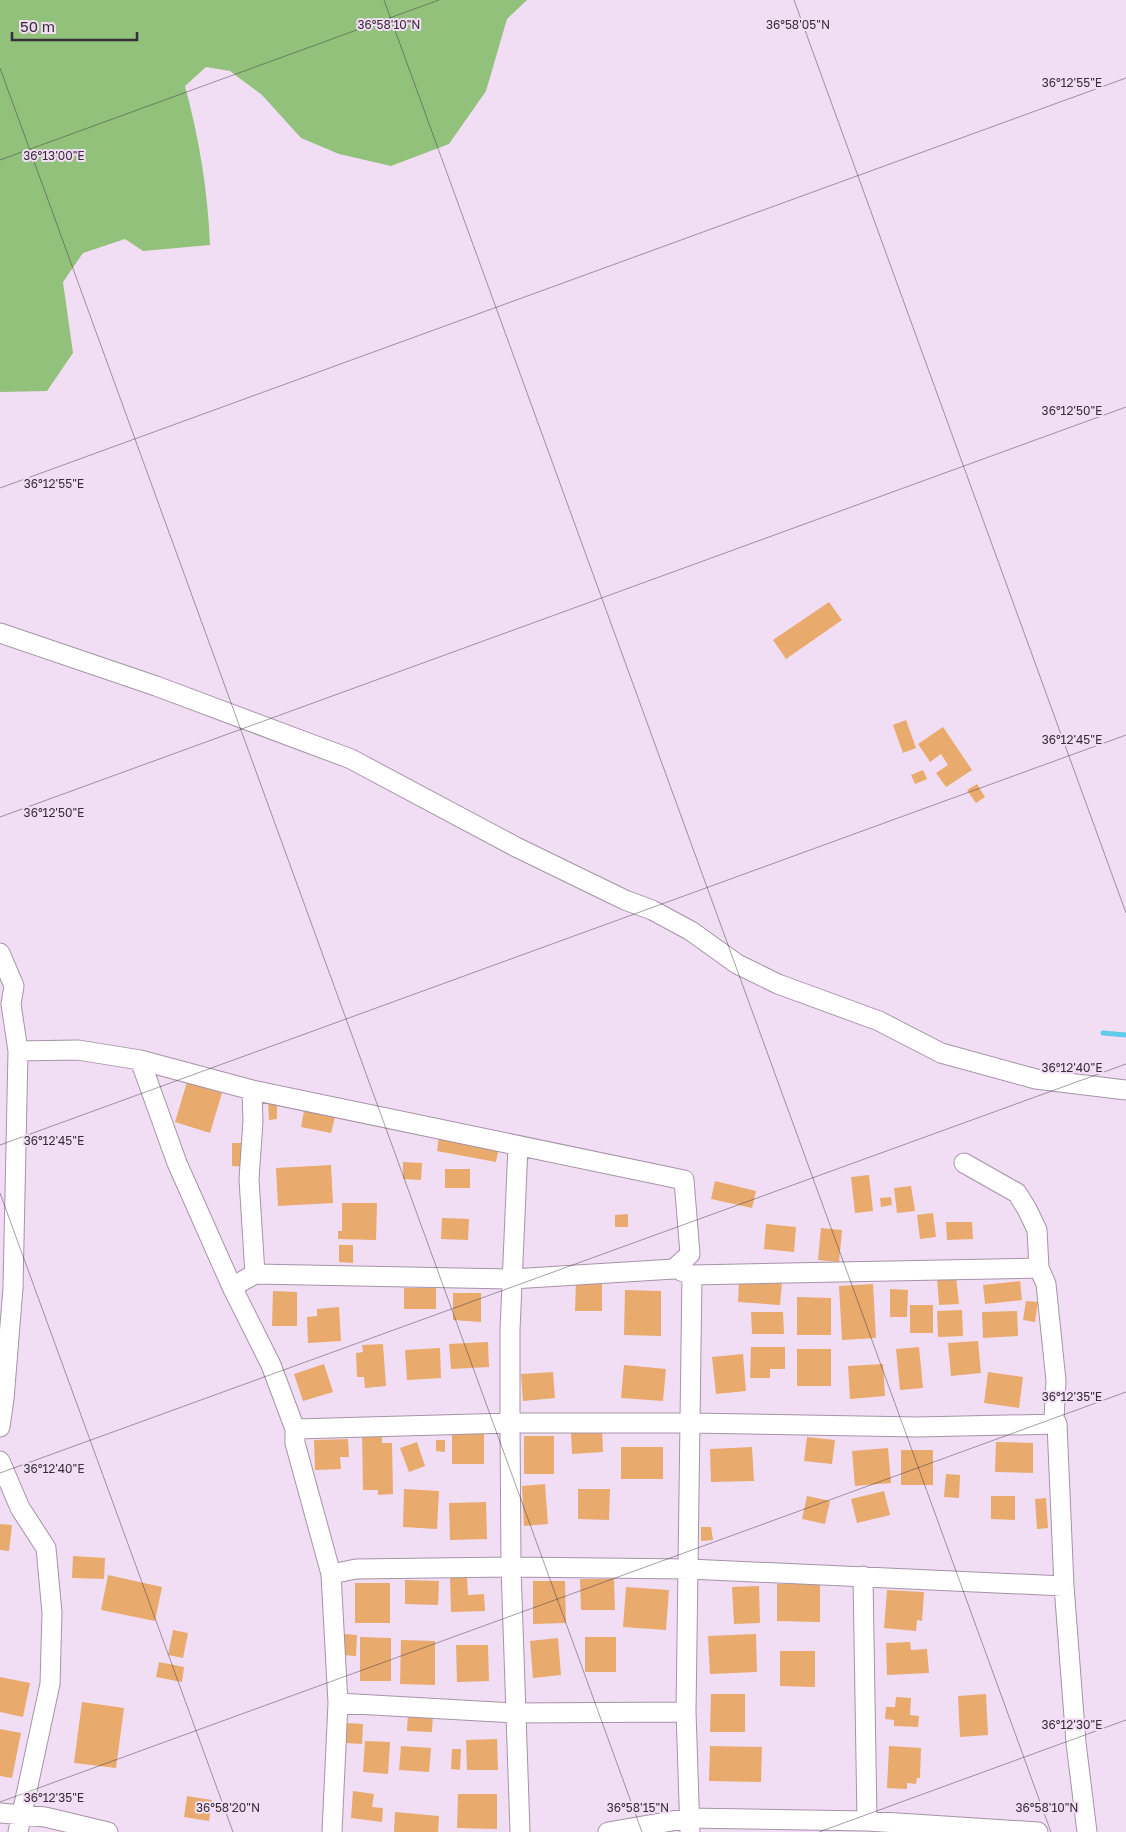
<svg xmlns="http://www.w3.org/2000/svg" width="1126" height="1832" font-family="'Golos Text',sans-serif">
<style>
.forest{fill:#92c17c}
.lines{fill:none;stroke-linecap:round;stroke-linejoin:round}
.stream{stroke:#60cbe8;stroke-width:5}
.building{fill:#e8aa6d}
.minor-casing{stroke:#a593a7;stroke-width:21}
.minor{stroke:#fff;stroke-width:19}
.ticks{fill:none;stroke:#362e37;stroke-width:1;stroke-opacity:0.45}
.ticks-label{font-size:12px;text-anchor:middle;fill:#362e37;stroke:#f2def4;stroke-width:4;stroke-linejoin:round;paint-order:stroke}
</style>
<rect width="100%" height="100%" fill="#f2def4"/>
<path class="forest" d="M 0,0 L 527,0 L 507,19 L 486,91 L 449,144 L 391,166 L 339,154 L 301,138 L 262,95 L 230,71 L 206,67 L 185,86 C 199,138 208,191 210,245 L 143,251 L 125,239 L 83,253 L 63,282 L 73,353 L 47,391 L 0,392 Z"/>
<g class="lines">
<path class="stream" d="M 1103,1033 L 1126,1035"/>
</g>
<path class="building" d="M 829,602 L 842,620 L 786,659 L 773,640 Z
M 906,720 L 916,748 L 903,753 L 893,725 Z
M 943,727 L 972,770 L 946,787 L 936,773 L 948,765 L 941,754 L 930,762 L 918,744 Z
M 923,770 L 927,779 L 915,784 L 911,775 Z
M 977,784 L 985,797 L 976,803 L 967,790 Z
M 187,1082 L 222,1093 L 210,1133 L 175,1122 Z
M 277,1102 L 277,1119 L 269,1120 L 268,1103 Z
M 304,1111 L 335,1117 L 331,1133 L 301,1127 Z
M 439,1137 L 499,1147 L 496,1162 L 437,1151 Z
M 232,1143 L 247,1143 L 247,1167 L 232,1166 Z
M 403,1162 L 422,1163 L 421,1180 L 403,1179 Z
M 331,1165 L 333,1203 L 278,1206 L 276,1168 Z
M 445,1169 L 470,1169 L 470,1188 L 445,1188 Z
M 869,1175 L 873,1211 L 855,1213 L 851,1177 Z
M 715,1181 L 756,1191 L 752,1208 L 711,1199 Z
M 911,1186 L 915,1211 L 897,1213 L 894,1188 Z
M 891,1197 L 892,1205 L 881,1207 L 880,1198 Z
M 342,1203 L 377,1203 L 376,1240 L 338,1239 L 338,1231 L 342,1231 Z
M 933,1213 L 936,1237 L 920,1239 L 917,1215 Z
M 628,1214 L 628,1227 L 615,1227 L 615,1215 Z
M 442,1218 L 469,1219 L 468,1240 L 441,1239 Z
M 946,1222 L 972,1222 L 973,1239 L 947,1240 Z
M 766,1224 L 796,1227 L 794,1252 L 764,1249 Z
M 821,1228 L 842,1230 L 839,1262 L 818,1260 Z
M 339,1245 L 353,1245 L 353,1263 L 339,1262 Z
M 956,1276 L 959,1304 L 939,1305 L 937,1278 Z
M 739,1278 L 782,1281 L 780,1305 L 738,1302 Z
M 1020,1281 L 1022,1300 L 985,1304 L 983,1285 Z
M 576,1282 L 602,1283 L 602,1311 L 575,1311 Z
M 873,1284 L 876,1338 L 842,1340 L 839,1286 Z
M 404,1288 L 436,1288 L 436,1309 L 404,1309 Z
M 890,1289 L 908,1290 L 907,1317 L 890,1317 Z
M 625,1290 L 661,1291 L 661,1336 L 624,1335 Z
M 273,1291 L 297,1292 L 297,1326 L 272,1326 Z
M 453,1293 L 481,1293 L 481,1322 L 453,1320 Z
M 797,1297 L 831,1298 L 831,1335 L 797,1335 Z
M 1026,1301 L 1038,1302 L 1035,1322 L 1023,1320 Z
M 910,1305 L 933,1305 L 933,1333 L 910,1333 Z
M 339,1307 L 341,1341 L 308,1343 L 307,1317 L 317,1316 L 317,1309 Z
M 962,1310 L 963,1336 L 938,1337 L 937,1311 Z
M 1017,1311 L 1018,1336 L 983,1338 L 982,1312 Z
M 751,1312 L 783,1312 L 784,1334 L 752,1334 Z
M 978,1341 L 981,1373 L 951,1376 L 948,1343 Z
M 488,1342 L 489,1367 L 451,1369 L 449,1344 Z
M 383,1344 L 386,1386 L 365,1388 L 364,1377 L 357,1377 L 356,1353 L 363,1352 L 362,1345 Z
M 751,1347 L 785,1347 L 785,1369 L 770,1369 L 770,1378 L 750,1378 Z
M 919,1347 L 923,1388 L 900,1390 L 896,1349 Z
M 440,1348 L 441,1378 L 407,1380 L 405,1350 Z
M 797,1349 L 831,1349 L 831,1386 L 797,1386 Z
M 743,1354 L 746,1391 L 716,1394 L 712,1357 Z
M 324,1364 L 333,1392 L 303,1401 L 294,1374 Z
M 883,1364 L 885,1396 L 850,1399 L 848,1366 Z
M 624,1365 L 666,1369 L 663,1401 L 621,1398 Z
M 553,1372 L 555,1398 L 523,1401 L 521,1374 Z
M 988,1372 L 1023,1377 L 1019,1408 L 984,1403 Z
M 382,1430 L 382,1443 L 392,1443 L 393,1494 L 378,1495 L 378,1490 L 363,1490 L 362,1431 Z
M 602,1430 L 603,1452 L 572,1454 L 571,1432 Z
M 484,1432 L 484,1464 L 452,1464 L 452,1433 Z
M 524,1436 L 554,1436 L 554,1474 L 524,1474 Z
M 807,1437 L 835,1440 L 832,1464 L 804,1461 Z
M 348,1439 L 349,1457 L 340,1457 L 341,1469 L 315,1470 L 314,1440 Z
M 436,1440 L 445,1440 L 445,1452 L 436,1451 Z
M 417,1442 L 425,1466 L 409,1472 L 400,1448 Z
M 996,1442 L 1033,1443 L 1033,1473 L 995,1472 Z
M 621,1447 L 663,1447 L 663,1479 L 621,1479 Z
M 752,1447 L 754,1481 L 711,1482 L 710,1449 Z
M 888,1448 L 891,1483 L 855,1486 L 852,1451 Z
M 901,1450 L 933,1450 L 933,1485 L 901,1485 Z
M 946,1474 L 960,1475 L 959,1498 L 944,1497 Z
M 545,1484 L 548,1524 L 524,1526 L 522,1486 Z
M 404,1489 L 439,1491 L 437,1529 L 403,1527 Z
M 578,1489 L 610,1489 L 609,1520 L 578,1519 Z
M 884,1491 L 890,1515 L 857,1523 L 851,1499 Z
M 807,1496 L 830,1501 L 825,1524 L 802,1519 Z
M 991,1496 L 1015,1496 L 1015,1520 L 991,1519 Z
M 1046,1498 L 1048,1528 L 1037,1529 L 1035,1499 Z
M 486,1502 L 487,1539 L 450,1540 L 449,1503 Z
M 0,1524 L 12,1525 L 9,1551 L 0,1550 Z
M 701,1527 L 711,1527 L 713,1540 L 701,1541 Z
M 73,1556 L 105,1558 L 104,1579 L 72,1578 Z
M 108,1575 L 162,1587 L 155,1621 L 101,1610 Z
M 450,1578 L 467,1578 L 468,1595 L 484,1594 L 485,1611 L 451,1612 Z
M 580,1579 L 614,1579 L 615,1610 L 581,1610 Z
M 405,1580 L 439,1581 L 438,1605 L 405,1604 Z
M 533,1581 L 565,1581 L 566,1623 L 533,1624 Z
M 355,1583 L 390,1583 L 390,1623 L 355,1623 Z
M 777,1584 L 820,1584 L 820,1622 L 777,1621 Z
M 759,1586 L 760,1623 L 734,1624 L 732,1587 Z
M 626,1587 L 669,1590 L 666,1630 L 623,1627 Z
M 887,1590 L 924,1592 L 922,1621 L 917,1620 L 916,1631 L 884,1628 Z
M 173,1630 L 188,1633 L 183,1658 L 168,1655 Z
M 344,1634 L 357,1635 L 356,1656 L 342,1655 Z
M 756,1634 L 757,1672 L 710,1674 L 708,1636 Z
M 360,1637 L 391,1638 L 391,1681 L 360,1681 Z
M 585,1637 L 616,1637 L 616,1672 L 585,1672 Z
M 558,1638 L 561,1675 L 533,1678 L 530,1641 Z
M 401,1640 L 435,1641 L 435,1685 L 400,1684 Z
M 910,1642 L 911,1650 L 927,1649 L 929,1673 L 887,1675 L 886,1643 Z
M 456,1645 L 488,1645 L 489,1681 L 457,1682 Z
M 780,1651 L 815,1651 L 815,1687 L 780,1686 Z
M 159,1662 L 184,1667 L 182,1682 L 156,1677 Z
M 0,1677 L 30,1683 L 23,1717 L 0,1712 Z
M 711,1694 L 745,1694 L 745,1732 L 710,1732 Z
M 986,1694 L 988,1735 L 960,1737 L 958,1696 Z
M 896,1697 L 911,1698 L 910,1715 L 919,1716 L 918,1727 L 894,1726 L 894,1720 L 885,1719 L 886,1707 L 895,1707 Z
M 82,1702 L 124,1708 L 116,1768 L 74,1763 Z
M 408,1713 L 433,1714 L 432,1732 L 407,1731 Z
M 346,1723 L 363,1724 L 362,1744 L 344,1743 Z
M 0,1729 L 21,1733 L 12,1778 L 0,1776 Z
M 497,1739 L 498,1770 L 467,1770 L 466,1740 Z
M 365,1741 L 390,1742 L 388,1774 L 363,1772 Z
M 401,1746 L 431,1748 L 429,1772 L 399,1770 Z
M 710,1746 L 762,1747 L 761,1782 L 709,1781 Z
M 889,1746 L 921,1748 L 920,1778 L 917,1778 L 916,1784 L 907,1783 L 907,1789 L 887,1788 Z
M 452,1749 L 461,1749 L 460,1770 L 451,1769 Z
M 353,1791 L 374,1794 L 372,1807 L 383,1808 L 382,1822 L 351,1818 Z
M 458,1794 L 497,1794 L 497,1829 L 457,1828 Z
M 187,1796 L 212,1800 L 209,1821 L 184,1817 Z
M 395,1812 L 439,1816 L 438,1832 L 394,1832 Z"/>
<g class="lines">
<defs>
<path id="minor" d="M 0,633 L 156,686 L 351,759 L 516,847 L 625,900 L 652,910 L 691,931 L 737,964 L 778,984 L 879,1021 L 941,1053 L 1036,1079 L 1126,1090
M 0,953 L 14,986 L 11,1004 L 18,1051 L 13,1288 L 4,1399 L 0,1427
M 18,1051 L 78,1050 L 140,1060 L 252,1090 L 684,1180 L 690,1254 L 674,1269 L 512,1279 L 255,1274 L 232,1287
M 140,1060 L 177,1163 L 232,1287 L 271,1365 L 295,1429
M 252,1090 L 253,1121 L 249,1179 L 255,1274
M 518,1146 L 510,1330 L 510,1423 L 511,1567 L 520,1832
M 964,1163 L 1017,1193 L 1027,1209 L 1037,1230 L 1039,1268 L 1046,1284 L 1056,1381 L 1054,1419 L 1057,1424 L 1064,1586 L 1076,1743 L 1087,1832
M 681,1271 L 692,1275 L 1039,1268
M 0,1461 L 20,1508 L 46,1548 L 52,1613 L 50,1684 L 18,1832
M 331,1574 L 356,1569 L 511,1567 L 689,1569 L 1064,1586
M 863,1576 L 867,1821
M 338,1703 L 515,1713 L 686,1712
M 0,1813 L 45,1817 L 108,1832
M 332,1832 L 338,1703 L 331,1574 L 295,1443 L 295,1429 L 510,1423 L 690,1423 L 917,1427 L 1057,1424
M 608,1832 L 689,1818 L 867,1821 L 1038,1832
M 690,1832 L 686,1712 L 692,1275"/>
</defs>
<use href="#minor" class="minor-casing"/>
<use href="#minor" class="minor"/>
</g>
<path class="ticks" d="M 384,0 L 1051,1832M 794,0 L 1126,913M 0,68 L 642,1832M 0,160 L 439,0M 0,488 L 1126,78M 0,817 L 1126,407M 0,1145 L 1126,735M 0,1193 L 233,1832M 0,1473 L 1126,1064M 0,1802 L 1126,1392M 819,1832 L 1126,1720"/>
<g class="ticks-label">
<text x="389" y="29">36°58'10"N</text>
<text x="798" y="29">36°58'05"N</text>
<text x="1072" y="87">36°12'55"E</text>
<text x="54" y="160">36°13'00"E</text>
<text x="1072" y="415">36°12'50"E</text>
<text x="54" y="488">36°12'55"E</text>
<text x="1072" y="744">36°12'45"E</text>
<text x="54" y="817">36°12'50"E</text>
<text x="1072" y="1072">36°12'40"E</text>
<text x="54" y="1145">36°12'45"E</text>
<text x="1072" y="1401">36°12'35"E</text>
<text x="54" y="1473">36°12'40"E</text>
<text x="1072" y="1729">36°12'30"E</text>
<text x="54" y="1802">36°12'35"E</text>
<text x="228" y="1812">36°58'20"N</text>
<text x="638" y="1812">36°58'15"N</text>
<text x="1047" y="1812">36°58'10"N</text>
</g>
<path d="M12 32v8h125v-8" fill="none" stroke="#362e37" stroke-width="2.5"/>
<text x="20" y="32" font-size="15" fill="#362e37" stroke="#f2def4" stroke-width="4" paint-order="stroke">50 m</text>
</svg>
